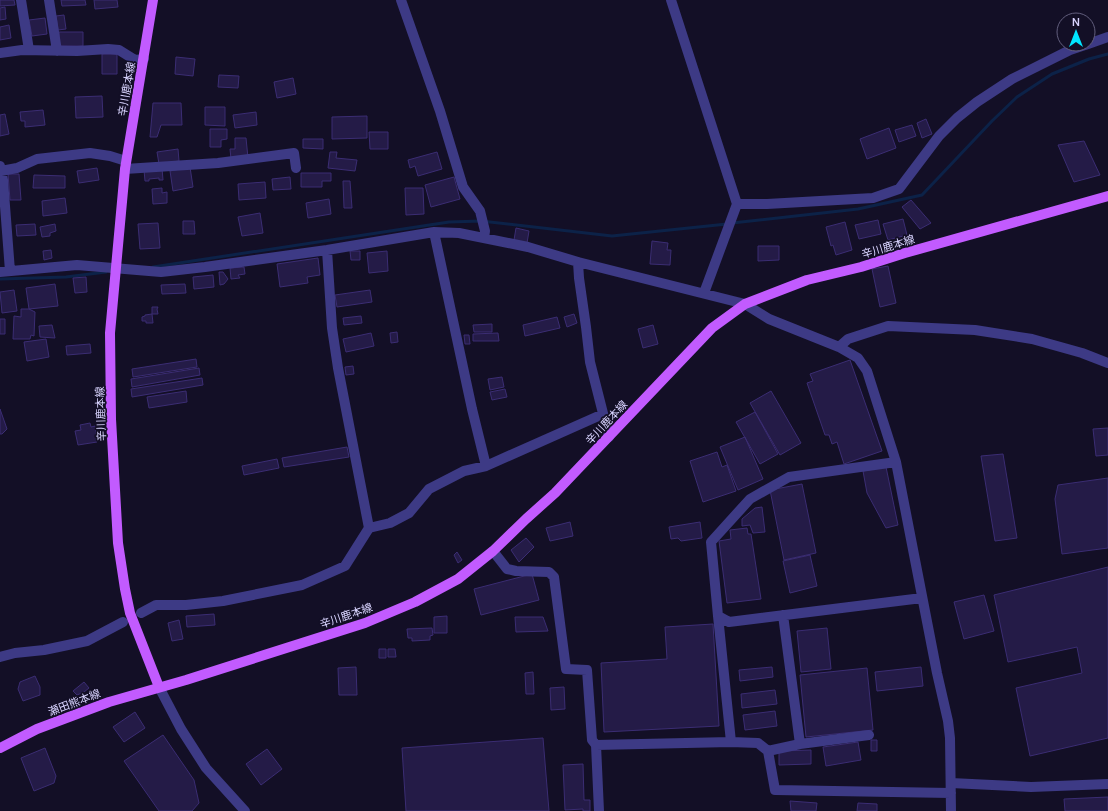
<svg xmlns="http://www.w3.org/2000/svg" width="1108" height="811" font-family="Manrope,'Noto Sans JP',sans-serif">
<style>
.lines{fill:none;stroke-linecap:round;stroke-linejoin:round}
.stream{stroke:#0c2248;stroke-width:3}
.building{fill:#241b47;stroke:#3b2d73}
.minor{stroke:#3d3a85;stroke-width:10}
.major{stroke:#c25bff;stroke-width:10}
.labels{text-anchor:middle;dominant-baseline:central;stroke-width:3.5;stroke-linejoin:round;paint-order:stroke}
.street-label{font-size:11px;fill:#d9d4ff;stroke:#130f26}
</style>
<rect width="100%" height="100%" fill="#130f26"/>
<g class="lines">
<path class="stream" d="M 732,223 L 858,209 L 922,195 L 992,121 L 1017,97 L 1052,74 L 1089,59 L 1108,54
M 153,267 L 449,222 L 481,221 L 612,236 L 727,224
M 0,279 L 66,277 L 106,272"/>
</g>
<path class="building" d="M 0,0 L 14,0 L 15,5 L 0,6 Z
M 61,0 L 85,0 L 86,5 L 62,6 Z
M 94,0 L 117,0 L 118,7 L 95,9 Z
M 5,7 L 6,19 L 0,20 L 0,8 Z
M 64,15 L 66,29 L 58,30 L 56,16 Z
M 45,18 L 47,34 L 32,36 L 29,20 Z
M 9,25 L 11,38 L 0,40 L 0,27 Z
M 59,32 L 83,32 L 83,46 L 59,46 Z
M 102,54 L 117,54 L 117,74 L 102,74 Z
M 176,57 L 195,59 L 193,76 L 175,74 Z
M 219,75 L 239,76 L 238,88 L 218,87 Z
M 293,78 L 296,94 L 277,98 L 274,82 Z
M 102,96 L 103,117 L 76,118 L 75,97 Z
M 153,103 L 181,103 L 182,125 L 161,125 L 157,137 L 150,137 Z
M 205,107 L 225,107 L 225,126 L 205,125 Z
M 43,110 L 45,125 L 25,127 L 25,121 L 21,121 L 20,112 Z
M 256,112 L 257,125 L 235,128 L 233,115 Z
M 5,114 L 9,134 L 0,136 L 0,115 Z
M 367,116 L 367,138 L 332,139 L 332,117 Z
M 926,119 L 932,134 L 922,138 L 917,123 Z
M 912,125 L 916,136 L 899,142 L 895,130 Z
M 889,128 L 896,148 L 867,159 L 860,139 Z
M 210,129 L 227,129 L 227,139 L 221,140 L 221,147 L 210,147 Z
M 369,132 L 388,132 L 388,149 L 370,149 Z
M 235,138 L 246,138 L 248,158 L 231,159 L 230,149 L 235,149 Z
M 303,139 L 323,139 L 323,149 L 303,148 Z
M 1084,141 L 1100,175 L 1074,182 L 1058,145 Z
M 178,149 L 179,161 L 159,164 L 157,152 Z
M 330,152 L 337,152 L 336,158 L 357,160 L 355,171 L 328,168 Z
M 437,152 L 442,169 L 418,176 L 415,166 L 410,168 L 408,160 Z
M 190,167 L 193,187 L 173,191 L 170,171 Z
M 97,168 L 99,180 L 79,183 L 77,171 Z
M 162,168 L 163,180 L 159,180 L 159,178 L 149,179 L 149,181 L 145,181 L 144,170 Z
M 301,173 L 331,173 L 331,181 L 322,181 L 322,187 L 301,187 Z
M 8,174 L 19,174 L 21,200 L 10,200 Z
M 34,175 L 65,176 L 65,188 L 33,188 Z
M 290,177 L 291,189 L 273,190 L 272,179 Z
M 454,177 L 460,199 L 431,207 L 425,185 Z
M 343,181 L 350,181 L 352,208 L 344,208 Z
M 265,182 L 266,198 L 239,200 L 238,184 Z
M 162,188 L 162,193 L 167,192 L 167,203 L 153,204 L 152,189 Z
M 405,188 L 423,188 L 424,214 L 406,215 Z
M 65,198 L 67,213 L 43,216 L 42,201 Z
M 329,199 L 331,214 L 308,218 L 306,203 Z
M 911,200 L 931,223 L 920,229 L 902,207 Z
M 260,213 L 263,233 L 242,236 L 238,217 Z
M 903,219 L 907,235 L 888,240 L 883,224 Z
M 878,220 L 881,234 L 859,239 L 855,225 Z
M 183,221 L 194,221 L 195,234 L 183,234 Z
M 845,222 L 852,250 L 836,255 L 833,245 L 831,246 L 826,227 Z
M 158,223 L 160,248 L 140,249 L 138,224 Z
M 35,224 L 36,235 L 17,236 L 16,225 Z
M 55,224 L 56,231 L 50,233 L 50,236 L 42,237 L 40,227 Z
M 516,228 L 529,231 L 527,243 L 514,240 Z
M 652,241 L 668,243 L 667,250 L 671,250 L 670,265 L 650,264 Z
M 758,246 L 779,246 L 779,260 L 758,261 Z
M 51,250 L 52,258 L 44,260 L 43,251 Z
M 350,251 L 360,251 L 360,260 L 351,260 Z
M 387,251 L 388,271 L 369,273 L 367,253 Z
M 318,258 L 320,275 L 307,277 L 308,283 L 280,287 L 277,264 Z
M 888,266 L 896,303 L 880,307 L 872,269 Z
M 244,267 L 245,274 L 238,275 L 240,278 L 231,279 L 230,268 Z
M 219,272 L 223,272 L 228,279 L 224,284 L 220,285 Z
M 213,275 L 214,287 L 194,289 L 193,277 Z
M 86,277 L 87,292 L 75,293 L 73,278 Z
M 55,284 L 58,306 L 29,309 L 26,288 Z
M 185,284 L 186,293 L 162,294 L 161,285 Z
M 14,290 L 17,311 L 2,313 L 0,292 Z
M 370,290 L 372,302 L 337,307 L 335,295 Z
M 152,307 L 158,307 L 157,309 L 158,314 L 152,314 Z
M 21,309 L 29,309 L 35,312 L 34,336 L 31,335 L 30,339 L 13,339 L 14,316 L 21,317 Z
M 152,314 L 153,323 L 146,323 L 146,321 L 142,321 L 142,317 L 145,316 L 145,315 Z
M 574,314 L 577,323 L 567,327 L 564,317 Z
M 361,316 L 362,323 L 344,325 L 343,318 Z
M 557,317 L 560,328 L 525,336 L 523,325 Z
M 0,319 L 5,319 L 5,334 L 0,334 Z
M 492,324 L 492,332 L 474,332 L 473,325 Z
M 52,325 L 55,338 L 40,337 L 39,326 Z
M 653,325 L 658,344 L 643,348 L 638,329 Z
M 397,332 L 398,342 L 391,343 L 390,333 Z
M 371,333 L 374,346 L 346,352 L 343,339 Z
M 498,333 L 499,341 L 473,341 L 473,334 Z
M 464,335 L 469,335 L 470,344 L 465,344 Z
M 46,339 L 49,357 L 27,361 L 24,342 Z
M 90,344 L 91,353 L 67,355 L 66,346 Z
M 196,359 L 197,367 L 133,377 L 132,369 Z
M 850,360 L 882,451 L 844,464 L 837,442 L 832,444 L 829,435 L 825,435 L 807,383 L 813,381 L 810,374 Z
M 353,366 L 354,374 L 346,375 L 345,367 Z
M 199,368 L 200,375 L 132,387 L 131,379 Z
M 502,377 L 504,387 L 490,390 L 488,379 Z
M 202,378 L 203,385 L 132,397 L 131,389 Z
M 505,389 L 507,397 L 492,400 L 490,392 Z
M 186,391 L 187,402 L 149,408 L 147,397 Z
M 771,391 L 801,443 L 780,455 L 750,403 Z
M 0,409 L 7,429 L 2,434 L 0,434 Z
M 755,412 L 778,454 L 760,464 L 736,422 Z
M 90,423 L 91,427 L 95,426 L 97,442 L 78,445 L 75,431 L 81,430 L 80,425 Z
M 1108,428 L 1108,455 L 1096,456 L 1093,429 Z
M 745,437 L 763,479 L 738,490 L 720,447 Z
M 347,447 L 349,457 L 284,467 L 282,458 Z
M 717,452 L 722,467 L 727,465 L 736,491 L 703,502 L 690,461 Z
M 1003,454 L 1017,538 L 995,541 L 981,456 Z
M 277,459 L 279,468 L 244,475 L 242,466 Z
M 886,467 L 898,525 L 886,528 L 867,493 L 863,471 Z
M 1108,478 L 1108,548 L 1062,554 L 1055,499 L 1058,485 Z
M 802,484 L 816,553 L 784,560 L 770,490 Z
M 762,507 L 765,532 L 753,533 L 750,525 L 742,526 L 742,519 L 755,508 Z
M 570,522 L 573,536 L 550,541 L 546,528 Z
M 700,522 L 702,538 L 681,541 L 678,538 L 671,539 L 669,527 Z
M 747,528 L 748,534 L 751,534 L 761,599 L 727,603 L 719,541 L 731,539 L 730,530 Z
M 526,538 L 534,547 L 519,562 L 511,550 Z
M 457,552 L 462,560 L 458,563 L 454,555 Z
M 810,555 L 817,586 L 790,593 L 783,561 Z
M 1108,567 L 1108,738 L 1030,756 L 1016,688 L 1082,673 L 1077,647 L 1008,662 L 994,595 Z
M 532,574 L 539,600 L 481,615 L 474,589 Z
M 984,595 L 994,631 L 964,639 L 954,602 Z
M 214,614 L 215,625 L 187,627 L 186,616 Z
M 447,616 L 447,633 L 434,633 L 434,617 Z
M 515,617 L 543,617 L 548,631 L 516,632 Z
M 179,620 L 183,639 L 172,641 L 168,623 Z
M 713,624 L 719,726 L 604,732 L 601,663 L 667,659 L 665,627 Z
M 432,628 L 433,635 L 430,636 L 430,640 L 412,641 L 412,638 L 408,638 L 407,629 Z
M 827,628 L 831,669 L 801,672 L 797,631 Z
M 379,649 L 386,649 L 386,658 L 379,658 Z
M 388,649 L 395,649 L 396,657 L 388,657 Z
M 356,667 L 357,695 L 339,695 L 338,668 Z
M 772,667 L 773,677 L 740,681 L 739,670 Z
M 921,667 L 923,686 L 877,691 L 875,672 Z
M 867,668 L 873,730 L 806,737 L 800,675 Z
M 533,672 L 534,694 L 526,694 L 525,673 Z
M 35,676 L 40,687 L 40,695 L 23,701 L 18,689 L 20,682 Z
M 84,682 L 89,688 L 84,692 L 77,695 L 73,691 Z
M 564,687 L 565,709 L 551,710 L 550,688 Z
M 775,690 L 777,704 L 742,708 L 741,694 Z
M 775,711 L 777,726 L 745,730 L 743,715 Z
M 135,712 L 145,728 L 124,742 L 113,727 Z
M 163,735 L 194,780 L 199,803 L 192,811 L 159,811 L 124,761 Z
M 543,738 L 549,811 L 406,811 L 402,748 Z
M 871,740 L 877,740 L 877,751 L 871,751 Z
M 858,742 L 861,760 L 826,766 L 823,747 Z
M 45,748 L 56,776 L 54,783 L 34,791 L 21,758 Z
M 267,749 L 282,769 L 261,785 L 246,764 Z
M 811,750 L 811,764 L 779,765 L 779,751 Z
M 583,764 L 584,800 L 590,800 L 590,811 L 583,811 L 583,809 L 565,810 L 563,765 Z
M 1108,797 L 1108,811 L 1065,811 L 1064,799 Z
M 790,801 L 817,803 L 816,811 L 791,811 Z
M 858,803 L 877,804 L 877,811 L 857,811 Z"/>
<g class="lines">
<path class="minor" d="M 21,0 L 29,50
M 49,0 L 57,51
M 401,0 L 440,111 L 463,187 L 480,211 L 485,231 L 484,238
M 671,0 L 737,204 L 704,293
M 1088,44 L 1108,37
M 0,53 L 22,50 L 77,51 L 108,49 L 119,50 L 135,60 L 144,59
M 0,166 L 3,180 L 10,271
M 125,169 L 218,163 L 294,153 L 296,168
M 1,171 L 17,168 L 37,159 L 90,153 L 110,156 L 126,161
M 737,204 L 767,204 L 873,198 L 899,189 L 939,136 L 957,118 L 977,102 L 1012,79 L 1070,50 L 1088,44
M 434,232 L 472,409 L 486,466
M 327,250 L 332,328 L 338,368 L 369,528
M 578,262 L 579,278 L 586,327 L 590,362 L 609,437
M 0,272 L 77,265 L 161,272 L 205,267 L 327,250 L 434,232 L 459,233 L 528,247 L 578,262 L 745,304 L 769,319 L 839,347 L 858,358 L 867,371 L 896,462 L 937,673 L 948,721 L 950,738 L 951,811
M 839,347 L 848,339 L 888,326 L 975,330 L 1032,339 L 1082,353 L 1108,363
M 896,462 L 789,477 L 750,499 L 711,542 L 718,616 L 729,622 L 922,598
M 493,551 L 507,569 L 516,571 L 549,572 L 554,577 L 566,669 L 587,670 L 592,740 L 596,745 L 599,811
M 141,613 L 156,605 L 186,605 L 223,601 L 302,585 L 345,566 L 369,528 L 390,523 L 409,513 L 429,489 L 464,471 L 486,466 L 603,414
M 718,616 L 731,742
M 0,657 L 15,653 L 44,650 L 87,641 L 123,622
M 159,687 L 181,729 L 206,768 L 245,811
M 800,744 L 869,735
M 596,745 L 731,742 L 758,743 L 768,751 L 775,790 L 951,793
M 768,751 L 800,744 L 783,615
M 951,783 L 1031,787 L 1108,784"/>
<path class="major" d="M 153,0 L 125,169 L 110,333 L 111,419 L 118,543 L 125,589 L 130,613 L 159,687
M 0,748 L 37,729 L 109,702 L 186,680 L 365,623 L 415,602 L 458,579 L 493,551 L 526,519 L 555,493 L 712,328 L 745,304 L 807,280 L 861,267 L 905,253 L 1108,196"/>
</g>
<g class="labels">
<g class="street-label">
<text transform="translate(126 89) rotate(-80)">辛川鹿本線</text>
<text transform="translate(888 246) rotate(-17)">辛川鹿本線</text>
<text transform="translate(100 414) rotate(-92)">辛川鹿本線</text>
<text transform="translate(606 422) rotate(-47)">辛川鹿本線</text>
<text transform="translate(346 615) rotate(-19)">辛川鹿本線</text>
<text transform="translate(74 702) rotate(-21)">瀬田熊本線</text>
</g>
</g>
<g transform="translate(1076 32)"><circle r="19" fill="#130f26" stroke="#625e7d"/>
<path d="M0-3L7 15L0 10L-7 15Z" fill="#00e5ff"/>
<text y="-6" font-size="11" font-weight="bold" text-anchor="middle" fill="#d9d4ff">N</text>
</g>
</svg>
